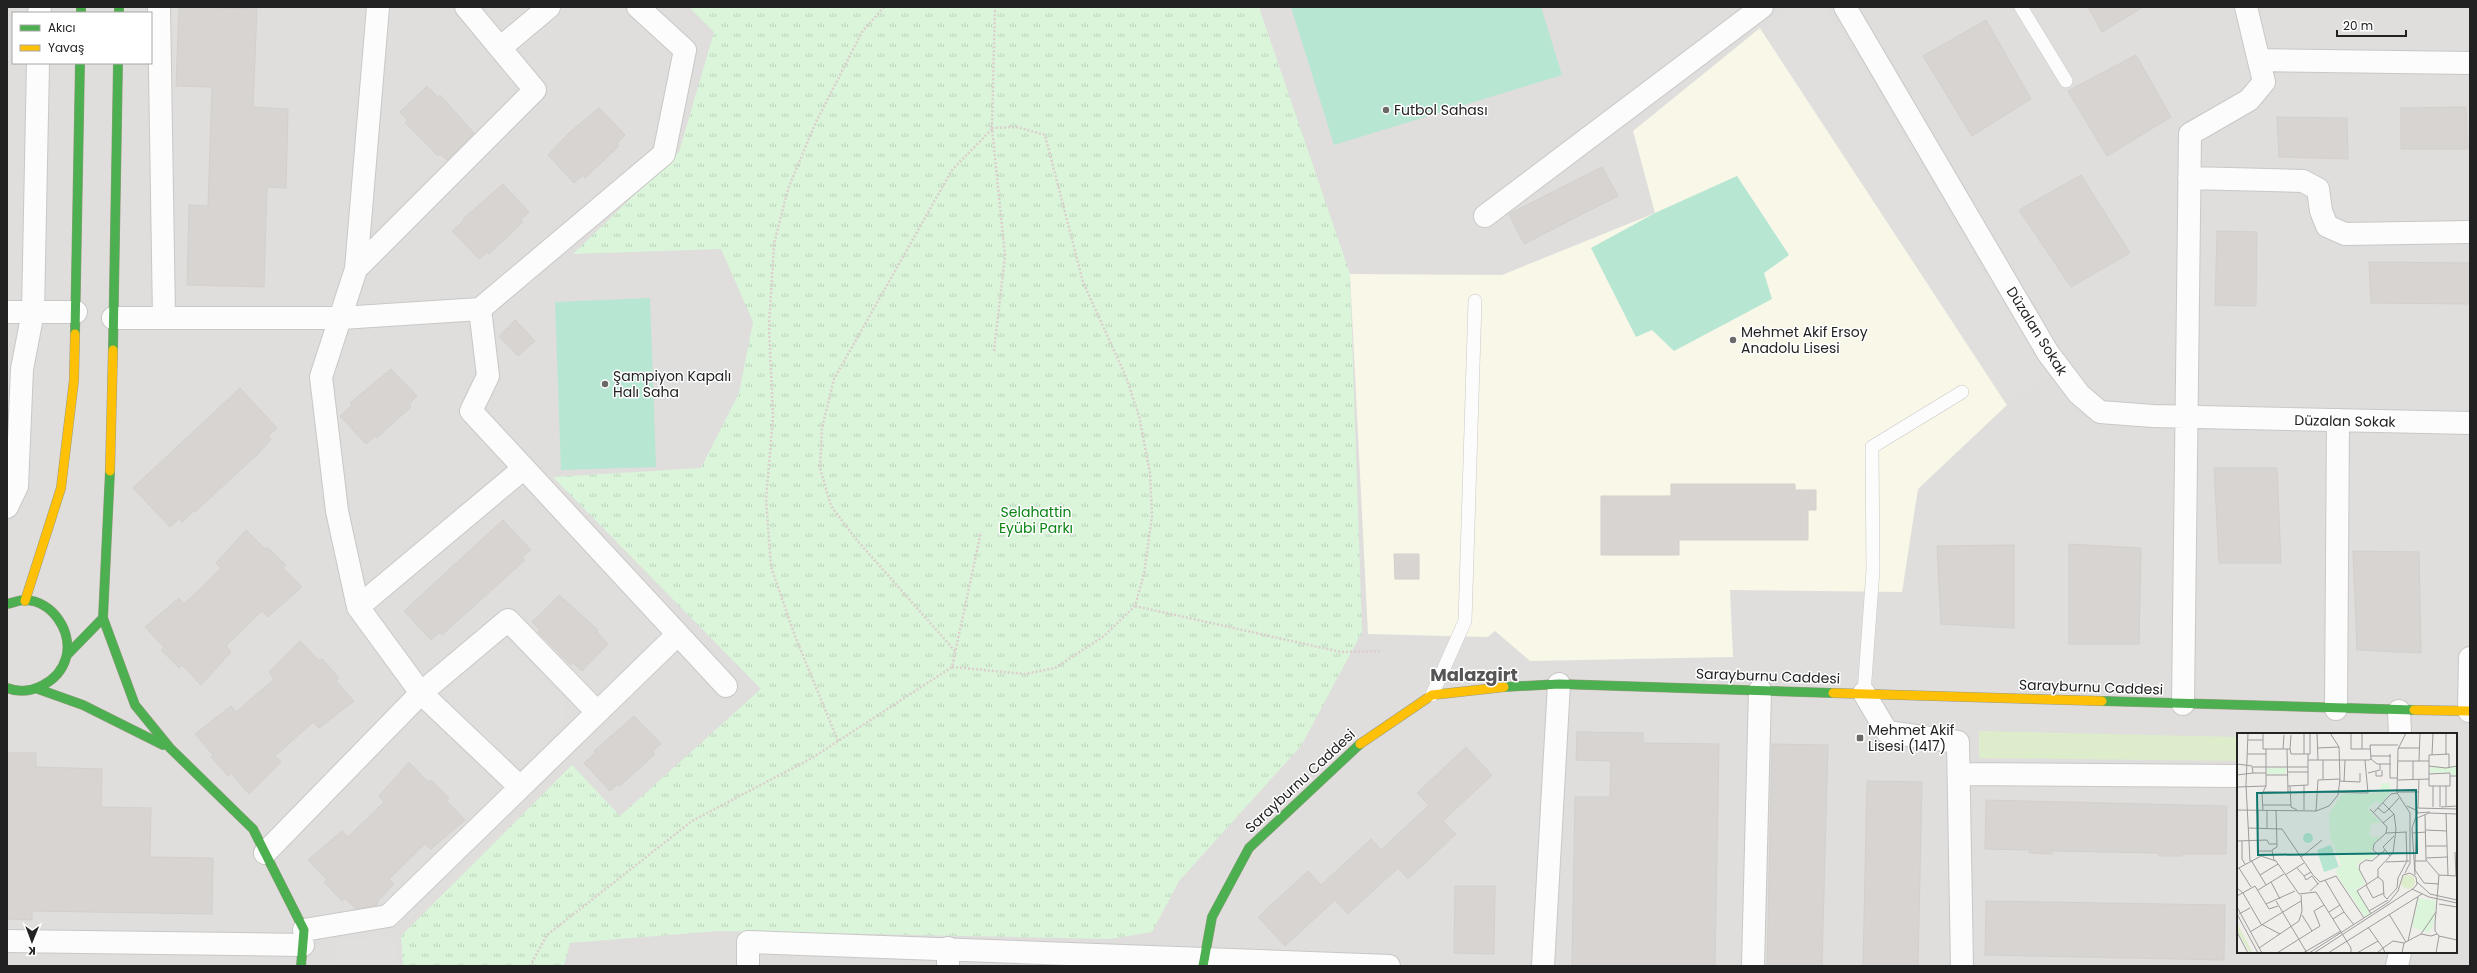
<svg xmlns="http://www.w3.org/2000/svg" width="2477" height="973" font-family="Poppins,sans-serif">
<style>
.residential{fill:#dfdedc;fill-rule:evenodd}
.education{fill:#f8f7e8}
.grass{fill:#ddeccb}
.park{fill:url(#park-tufts)}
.pitch{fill:#b7e6d2}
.parking{fill:#e0dfde}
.building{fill:#d7d4d2;stroke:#d3d0cc}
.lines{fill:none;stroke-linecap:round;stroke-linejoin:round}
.lane-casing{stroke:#c9c8c7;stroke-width:14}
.street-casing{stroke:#c9c8c7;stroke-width:24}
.fast-casing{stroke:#999a82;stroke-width:10}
.slow-casing{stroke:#999a82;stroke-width:10}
.path{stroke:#dccecd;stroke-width:2.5;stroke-dasharray:2 2;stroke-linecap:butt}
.lane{stroke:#fdfcfc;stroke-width:13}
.street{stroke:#fdfcfc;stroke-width:22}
.fast{stroke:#4caf50;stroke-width:9}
.slow{stroke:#ffc107;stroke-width:9}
.poi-dot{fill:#6a6968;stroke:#fff;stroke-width:1.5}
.labels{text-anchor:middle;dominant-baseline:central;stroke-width:3;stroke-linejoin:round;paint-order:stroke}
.poi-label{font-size:14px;fill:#222;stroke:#fff;text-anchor:start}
.street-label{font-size:14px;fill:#222;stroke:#fff}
.park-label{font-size:14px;fill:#0c8416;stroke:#fff}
.district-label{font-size:18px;font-weight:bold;fill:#555;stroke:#fff}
.inset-road{fill:none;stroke:#9e9c9b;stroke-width:1}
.view{fill:#0f766e;fill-opacity:0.15;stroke:#0f766e;stroke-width:2}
.inset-edge{fill:none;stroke:#222;stroke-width:2}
</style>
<defs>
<pattern id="park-tufts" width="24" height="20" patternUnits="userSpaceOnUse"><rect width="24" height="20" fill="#daf5da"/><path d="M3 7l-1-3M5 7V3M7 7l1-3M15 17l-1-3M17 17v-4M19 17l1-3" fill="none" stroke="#bbd2bb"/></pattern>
</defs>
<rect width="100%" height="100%" fill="#f0eeeb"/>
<path class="residential" d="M 7,7 L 2470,7 L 2470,966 L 7,966 ZM 13,13 L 151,13 L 151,63 L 13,63 ZM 2238,734 L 2456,734 L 2456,952 L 2238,952 Z"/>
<path class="education" d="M 1760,28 L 2007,405 L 1918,489 L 1902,592 L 1730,590 L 1733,657 L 1530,661 L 1495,631 L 1488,637 L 1368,634 L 1350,274 L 1502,275 L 1655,213 L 1633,131 Z"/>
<path class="grass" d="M 1979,731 L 2238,737 L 2238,761 L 1979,758 Z"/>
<path class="park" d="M 689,7 L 1259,7 L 1350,274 L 1362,632 L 1301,746 L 1179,881 L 1152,932 L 1110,939 L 718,931 L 570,943 L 564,966 L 403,966 L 401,936 L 572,765 L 620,816 L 761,689 L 553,477 L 701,468 L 739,393 L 753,322 L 721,249 L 573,254 L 679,152 L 714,32 Z"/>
<path class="pitch" d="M 1291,7 L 1541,7 L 1562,75 L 1334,145 Z
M 1737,176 L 1789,255 L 1764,273 L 1772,299 L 1674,351 L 1652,330 L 1636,337 L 1591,248 L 1655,213 Z
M 650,298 L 656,467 L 561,470 L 555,302 Z"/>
<path class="parking" d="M 1791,7 L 1825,7 L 2047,376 L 2007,405 L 1760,28 Z
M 496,645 L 510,645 L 566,699 L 564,721 L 520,762 L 503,761 L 450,705 L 449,691 Z
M 397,938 L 397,966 L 336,966 L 336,939 Z"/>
<path class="building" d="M 179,7 L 257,9 L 253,107 L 288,109 L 286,188 L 267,187 L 264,287 L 187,285 L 189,205 L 208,206 L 212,87 L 176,86 Z
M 2088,7 L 2143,7 L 2102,32 Z
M 1986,20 L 2031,99 L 1972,136 L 1923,56 Z
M 2136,55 L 2171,117 L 2107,156 L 2068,91 Z
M 427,86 L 438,97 L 440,95 L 474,133 L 447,160 L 440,154 L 438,156 L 405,123 L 408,120 L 400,112 Z
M 2466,107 L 2468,149 L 2401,149 L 2401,108 Z
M 599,108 L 625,135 L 617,143 L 619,146 L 585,178 L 583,175 L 574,183 L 548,155 L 570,132 Z
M 2277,117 L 2347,118 L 2348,159 L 2279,157 Z
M 1602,167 L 1618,196 L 1524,244 L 1509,214 Z
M 2081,175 L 2130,253 L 2071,287 L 2019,210 Z
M 503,184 L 529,212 L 521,220 L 523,222 L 489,254 L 487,252 L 479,259 L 452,231 L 464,220 L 463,219 Z
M 2217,231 L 2257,232 L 2256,306 L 2215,305 Z
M 2369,262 L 2470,263 L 2470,304 L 2371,303 Z
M 515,320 L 535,341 L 518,356 L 499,336 Z
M 391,369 L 417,396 L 409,404 L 411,407 L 393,423 L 377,438 L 375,436 L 366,444 L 340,416 L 352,405 L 350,403 Z
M 240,388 L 277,428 L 268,436 L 271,439 L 260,452 L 195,512 L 194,511 L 182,522 L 179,519 L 170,527 L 133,488 Z
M 2214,468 L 2277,468 L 2281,563 L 2219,563 Z
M 1671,484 L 1795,484 L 1795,490 L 1816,490 L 1816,510 L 1808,510 L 1808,540 L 1679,540 L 1679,555 L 1601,555 L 1601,496 L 1671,496 Z
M 503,520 L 531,550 L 522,557 L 525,560 L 442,635 L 440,632 L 431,640 L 404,611 Z
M 246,530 L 265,549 L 267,547 L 286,565 L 283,568 L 302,587 L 268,617 L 262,611 L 249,623 L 226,646 L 231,652 L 201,685 L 182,665 L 179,668 L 161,650 L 164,647 L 145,627 L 179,598 L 184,604 L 207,582 L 221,568 L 216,563 Z
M 2069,544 L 2141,548 L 2139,644 L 2069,644 Z
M 2014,545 L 2014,628 L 1941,624 L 1937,546 Z
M 2353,551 L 2419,552 L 2421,653 L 2357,650 Z
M 1394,554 L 1419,554 L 1419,579 L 1395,579 Z
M 559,595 L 598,630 L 597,632 L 608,644 L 582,671 L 573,663 L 571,665 L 538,632 L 540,630 L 532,622 Z
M 300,641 L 319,661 L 322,659 L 339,678 L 336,681 L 354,701 L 319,728 L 313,722 L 293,740 L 275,756 L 281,762 L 249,794 L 231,773 L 228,776 L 211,757 L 213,755 L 195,734 L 231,706 L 236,712 L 274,679 L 269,672 Z
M 634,716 L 661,744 L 652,752 L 655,754 L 620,786 L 618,784 L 610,791 L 584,763 L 596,752 L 594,751 Z
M 1577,732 L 1643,733 L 1643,743 L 1719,744 L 1715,966 L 1572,966 L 1575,797 L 1610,797 L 1611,761 L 1576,760 Z
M 1772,744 L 1828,745 L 1822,966 L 1767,966 Z
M 1466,747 L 1492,775 L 1443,821 L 1456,834 L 1408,879 L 1398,868 L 1348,914 L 1335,900 L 1285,946 L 1258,917 L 1308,871 L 1321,885 L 1371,839 L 1381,850 L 1429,805 L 1417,793 Z
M 7,753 L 36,753 L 36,767 L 102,769 L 101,807 L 151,808 L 150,857 L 213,858 L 212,914 L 32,911 L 32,920 L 7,919 Z
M 409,762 L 428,782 L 431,780 L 449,798 L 446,800 L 465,820 L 431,849 L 425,844 L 389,879 L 394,884 L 377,902 L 378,905 L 356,909 L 345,898 L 342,901 L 324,882 L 327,880 L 308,860 L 342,831 L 348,837 L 384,802 L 379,796 Z
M 1867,781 L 1922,782 L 1918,966 L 1863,966 Z
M 1986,800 L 2227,806 L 2226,854 L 2182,854 L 2182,856 L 2159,856 L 2159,853 L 2052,851 L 2052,854 L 2029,853 L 2030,850 L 1985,849 Z
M 1455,886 L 1495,886 L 1494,954 L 1454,953 Z
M 1986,901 L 2225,905 L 2224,960 L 1985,955 Z"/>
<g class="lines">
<defs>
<path id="lane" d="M 2021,7 L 2066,81
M 1864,693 L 1873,570 L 1872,447 L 1962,392
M 1432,695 L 1465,621 L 1475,301"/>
<path id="street" d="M 159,7 L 164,318
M 1845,7 L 2048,353 L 2079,394 L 2100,412 L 2153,416 L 2470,423
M 39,13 L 40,7
M 500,48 L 549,7
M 2259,60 L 2470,63
M 2189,178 L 2303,181 L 2318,189 L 2321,211 L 2327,226 L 2345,234 L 2470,232
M 1485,216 L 1762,7
M 356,269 L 535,90 L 466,7
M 480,309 L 664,154 L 685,50 L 638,7
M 7,312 L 76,312
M 113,318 L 341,318 L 480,309 L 488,376 L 471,411 L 726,686
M 7,507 L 17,486 L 22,369 L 33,312 L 38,63
M 358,607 L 524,468
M 1864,693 L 1887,732 L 1958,742 L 1962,966
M 2183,704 L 2190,134 L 2249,100 L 2264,82 L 2246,7
M 2336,709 L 2338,420
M 2399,711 L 2400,734
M 2469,711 L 2470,658
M 1959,774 L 2238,776
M 520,787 L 421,693 L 508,620 L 597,712
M 265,853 L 421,693 L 358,607 L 337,511 L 321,377 L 356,269 L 378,7
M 304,930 L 388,916 L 678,634
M 7,941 L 303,945
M 748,966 L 748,942 L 1389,966
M 948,966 L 948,948
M 1543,966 L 1559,684
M 1753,966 L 1760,690
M 2397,966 L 2400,952"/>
<path id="fast" d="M 81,7 L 81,13
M 119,7 L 119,13
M 75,334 L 80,63
M 113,350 L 118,63
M 110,471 L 103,618 L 135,705 L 170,748 L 253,829 L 304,930 L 301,966
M 7,604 C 13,603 19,600 25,600 C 53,601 73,632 66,658 C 59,682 30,697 7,688
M 67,655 L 103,618
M 1504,687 L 1559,684 L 1833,693
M 38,689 L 83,705 L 163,745
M 2102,701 L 2414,710
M 1203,966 L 1212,917 L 1249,848 L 1360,744"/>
<path id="slow" d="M 110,471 L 113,350
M 25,601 L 61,488 L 74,380 L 75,334
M 1833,693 L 2102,701
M 2414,710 L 2470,711
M 1360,744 L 1432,695 L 1504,687"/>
</defs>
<use href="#lane" class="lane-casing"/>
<use href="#street" class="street-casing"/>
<use href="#fast" class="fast-casing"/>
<use href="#slow" class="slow-casing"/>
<path class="path" d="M 994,351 L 1005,256 L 992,128 L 995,7
M 1135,606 L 1341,652 L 1382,651
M 955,651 L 855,538 L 831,506 L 820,468 L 822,428 L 834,379 L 952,170 L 992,129
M 952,667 L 1025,674 L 1055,668 L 1104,636 L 1135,606 L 1144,574 L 1152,516 L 1150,473 L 1139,416 L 1126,377 L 1083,282 L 1045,135 L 1017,127 L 992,128
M 838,741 L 795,636 L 771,567 L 766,499 L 773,417 L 769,327 L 774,244 L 788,189 L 815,124 L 862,32 L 884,7
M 530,966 L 547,935 L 692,821 L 812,758 L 952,667 L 981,532"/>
<use href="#lane" class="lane"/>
<use href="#street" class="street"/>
<use href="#fast" class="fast"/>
<use href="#slow" class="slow"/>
</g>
<g class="poi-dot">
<circle cx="1386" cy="110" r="4"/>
<circle cx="1733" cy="340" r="4"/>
<circle cx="605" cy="384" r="4"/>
<rect x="1856" y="734" width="8" height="8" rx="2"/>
</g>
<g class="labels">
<g class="poi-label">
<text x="1394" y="110">Futbol Sahası</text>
<text x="1741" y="332">Mehmet Akif Ersoy<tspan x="1741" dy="16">Anadolu Lisesi</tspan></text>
<text x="613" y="376">Şampiyon Kapalı<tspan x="613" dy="16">Halı Saha</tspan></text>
<text x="1868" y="730">Mehmet Akif<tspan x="1868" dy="16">Lisesi (1417)</tspan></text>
</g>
<g class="street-label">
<text transform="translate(2037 331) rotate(58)">Düzalan Sokak</text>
<text transform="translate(2345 421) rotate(1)">Düzalan Sokak</text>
<text transform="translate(1768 676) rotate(2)">Sarayburnu Caddesi</text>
<text transform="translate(2091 687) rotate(2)">Sarayburnu Caddesi</text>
<text transform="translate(1300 781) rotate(-43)">Sarayburnu Caddesi</text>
</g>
<g class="park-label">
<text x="1036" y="512">Selahattin<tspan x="1036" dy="16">Eyübi Parkı</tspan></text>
</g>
<g class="district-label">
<text x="1474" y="674">Malazgirt</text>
</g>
</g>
<g transform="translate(2237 733)">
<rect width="220" height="220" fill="#f0eeeb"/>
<path d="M164 149a7 7 0 1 1 14 0a7 7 0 1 1-14 0ZM 0,190 L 15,218 L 13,220 L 0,198 Z" fill="#ddeccb"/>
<path d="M 193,34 L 220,34 L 220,42 L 214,42 L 213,39 L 193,40 ZM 30,35 L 49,35 L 49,41 L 30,41 ZM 145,50 L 153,50 L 153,60 L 143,71 L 139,68 L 131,76 L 144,90 L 135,90 L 132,100 L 134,104 L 143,104 L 137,111 L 134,118 L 139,123 L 134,126 L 127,126 L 120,131 L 128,151 L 120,156 L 133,181 L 128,184 L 98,139 L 104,132 L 93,104 L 92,81 L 105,61 L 142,60 ZM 182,165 L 199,168 L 196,193 L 192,200 L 175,194 Z" fill="#daf5da"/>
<path d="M66 105a5 5 0 1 1 10 0a5 5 0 1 1-10 0ZM 94,112 L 102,134 L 87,139 L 80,117 Z" fill="#b7e6d2"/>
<path class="inset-road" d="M 11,0 L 9,52 L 13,128M 18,0 L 58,0M 80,0 L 81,27M 107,0 L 125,0M 26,1 L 26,16 L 53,16 L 54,2M 114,1 L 114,16 L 133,16M 11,7 L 26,7M 80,15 L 102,14M 161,15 L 182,15M 46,16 L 47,2M 50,16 L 51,59M 125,16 L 125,1M 10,21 L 29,21M 67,21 L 67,0M 71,21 L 73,21 L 73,0M 153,21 L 153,45 L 161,45M 195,22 L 196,0M 209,22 L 209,0M 134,23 L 154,23M 134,26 L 140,31 L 154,31M 71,27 L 132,27 L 134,26 L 133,12 L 161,12M 161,28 L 192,28M 176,28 L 176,47M 182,28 L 183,0M 0,31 L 15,33 L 16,40 L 0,42M 192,33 L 209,35 L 220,33M 16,34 L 71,34M 212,34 L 212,21 L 192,22 L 192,53 L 213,53 L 213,43M 51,39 L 71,39M 139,39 L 139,43 L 145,43 L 145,37M 16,40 L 29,40M 131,40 L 143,37 L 143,31M 192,41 L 213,40 L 213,43 L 220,43M 29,42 L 51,42M 86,46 L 86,27M 161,47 L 192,46M 102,48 L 123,49 L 123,40M 107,49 L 108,27M 51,53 L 71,52 L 71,21 L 54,21 L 53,16M 53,53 L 54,74 L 60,77M 0,54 L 29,53M 26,59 L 52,59M 80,59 L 131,60 L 128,27M 160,59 L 182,59M 25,72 L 54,72M 170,73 L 181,78 L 175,95 L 178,142M 209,73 L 209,53M 196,74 L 196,53M 203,74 L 203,53M 204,74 L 220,73M 141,75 L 147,80 L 152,76 L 146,70M 179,75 L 220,76M 181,75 L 182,46M 133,76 L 150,94 L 149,100 L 170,99M 0,77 L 79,78 L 92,73 L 101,62 L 103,46 L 102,14 L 93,0M 26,77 L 25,61 L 29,53 L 29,16M 30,77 L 30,95M 67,77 L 67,52M 79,78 L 81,47 L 103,46M 136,80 L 154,61 L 160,60M 180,80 L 193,79M 209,80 L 211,143M 188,82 L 189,127 L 202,142 L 198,190 L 198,198 L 202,203M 146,90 L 157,81M 11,95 L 45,96 L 76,142 L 83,149 L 99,143 L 127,185M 21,95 L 21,77M 189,97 L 210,98M 176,100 L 189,99M 0,108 L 30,107 L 32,111 L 40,111M 5,108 L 5,126 L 8,131M 189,113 L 210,113M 21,118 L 35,118M 218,119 L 219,143M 142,122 L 136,117 L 137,111 L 149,100M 153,123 L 146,114 L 157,103M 64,124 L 85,107M 189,125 L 210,124M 14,127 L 29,152M 37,127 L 35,117 L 40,114 L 39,77M 178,128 L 178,137 L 187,150 L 202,151M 189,128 L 178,128 L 180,85 L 192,80 L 220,81M 149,129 L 172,128M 2,135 L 14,154M 60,135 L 67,143 L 74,139M 0,136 L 24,123 L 39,128 L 62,161 L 79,159 L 114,215 L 114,220M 168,140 L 173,130 L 173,80 L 160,60 L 161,16 L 169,0M 23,142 L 41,131M 48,142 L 67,130M 202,142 L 220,143M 67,143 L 69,147 L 75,143 L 81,151M 141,144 L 146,148 L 147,163 L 150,166 L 160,155 L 161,145 L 170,128 L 169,99M 88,147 L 107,179 L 96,186M 34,149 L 43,166M 180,149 L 193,161 L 220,167M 130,151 L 122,136 L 123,131 L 129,127 L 135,128 L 148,117M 129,152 L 136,165 L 147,160M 0,155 L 6,160 L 24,191 L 43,201M 175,156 L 192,164 L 220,170M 21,157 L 47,141M 73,158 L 82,150M 0,163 L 18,153 L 32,176 L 41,173M 39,168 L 70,220M 29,171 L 58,158M 202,171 L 220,174M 0,174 L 25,220M 132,178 L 151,167M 92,179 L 103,172M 107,179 L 117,192M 0,181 L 21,220M 2,181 L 13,175M 134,181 L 120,158 L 141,144 L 141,136 L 156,120 L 159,96 L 157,81 L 152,76 L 162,65M 152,181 L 169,209M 65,182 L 75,198M 131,194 L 146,215 L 156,208 L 167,210M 0,199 L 11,220M 13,199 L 64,168M 184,201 L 194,203 L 200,201M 171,208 L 181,164M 22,215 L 62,188 L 65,178 L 64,162M 40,220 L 83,193 L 77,178 L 87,172M 66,220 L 104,198M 72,220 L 152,169 L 161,158 L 166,142 L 173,140 L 179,144 L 180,151 L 177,155 L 77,220M 91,220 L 185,161M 120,220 L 141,208M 140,220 L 146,215 L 148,220M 165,220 L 167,210 L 184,201 L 199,179M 199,220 L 202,203 L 220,207"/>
<path class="view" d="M 179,57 L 180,120 L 21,122 L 20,60 Z"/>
<rect width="220" height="220" class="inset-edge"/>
</g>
<rect width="2477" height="973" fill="none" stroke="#222222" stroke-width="16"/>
<rect x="12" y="12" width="140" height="52" fill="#ffffff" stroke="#a7a7a7"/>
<rect x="20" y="25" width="20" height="6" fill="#4caf50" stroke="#a7a7a7"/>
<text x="48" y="32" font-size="12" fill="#222222">Akıcı</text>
<rect x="20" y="45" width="20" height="6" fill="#ffc107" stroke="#a7a7a7"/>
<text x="48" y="52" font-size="12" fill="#222222">Yavaş</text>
<g transform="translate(32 941) rotate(181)" stroke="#ffffff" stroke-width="3" paint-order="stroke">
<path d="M0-3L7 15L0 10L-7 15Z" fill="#222222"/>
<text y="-6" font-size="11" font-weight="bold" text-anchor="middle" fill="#222222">K</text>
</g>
<path d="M2337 30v6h69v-6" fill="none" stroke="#222222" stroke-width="2"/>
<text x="2343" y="30" font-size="12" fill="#222222" stroke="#ffffff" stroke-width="3" paint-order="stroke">20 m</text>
</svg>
